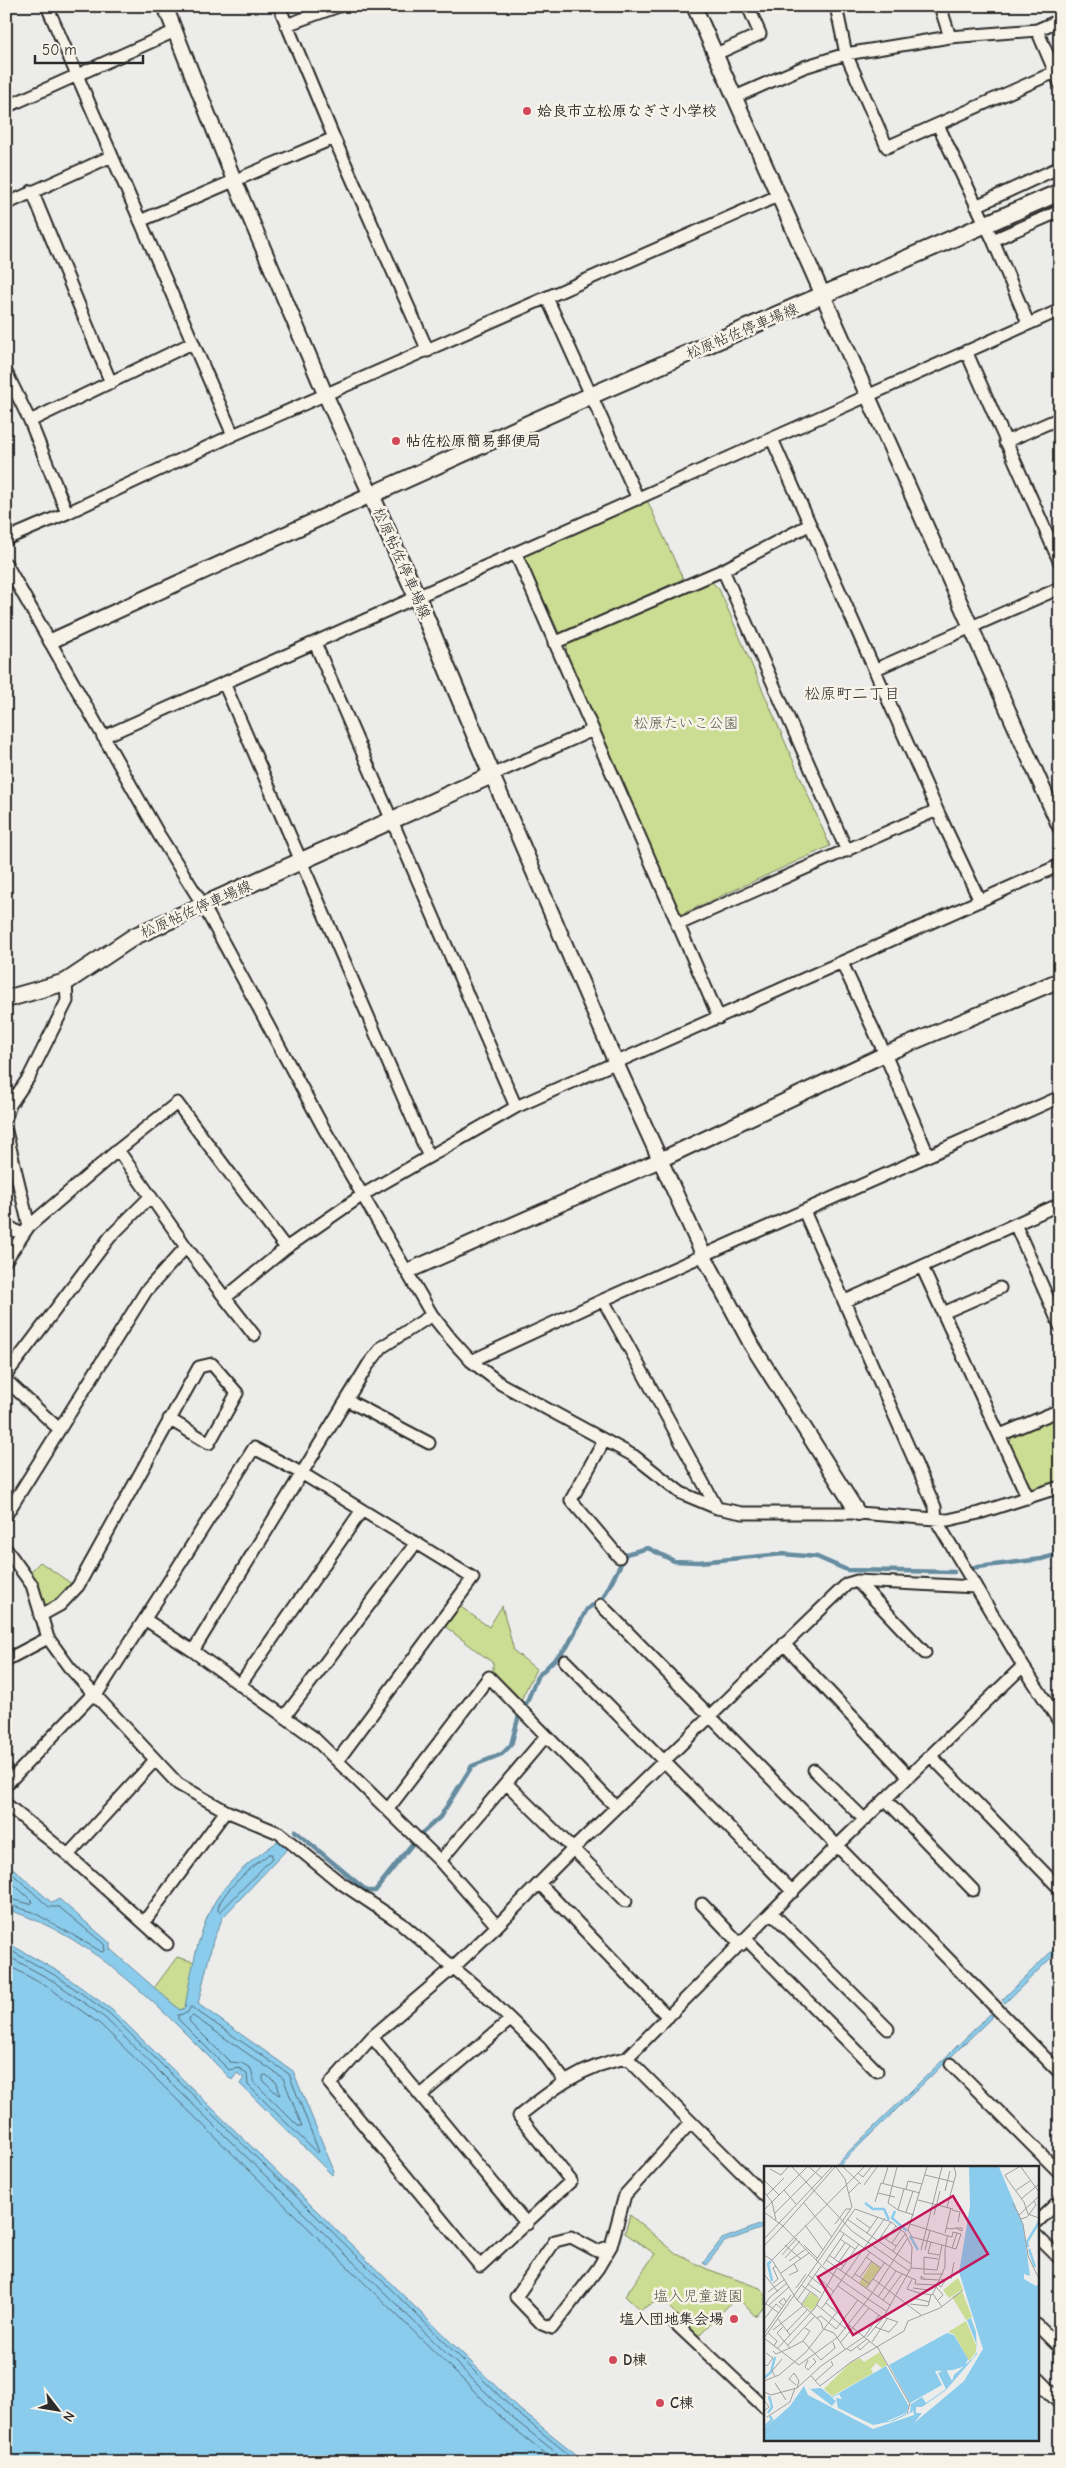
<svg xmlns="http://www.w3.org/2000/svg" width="1066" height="2468" font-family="'Comic Neue','Klee One',sans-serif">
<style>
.green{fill:#cadd92;stroke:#7a845e}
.water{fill:#8bccec;stroke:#658c9f}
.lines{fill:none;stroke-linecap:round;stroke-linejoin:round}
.shore{stroke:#516b78;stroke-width:1}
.stream{stroke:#658c9f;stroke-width:4.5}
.minor-casing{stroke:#2b2b2b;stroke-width:15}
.tertiary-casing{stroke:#2b2b2b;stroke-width:18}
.secondary-casing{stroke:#2b2b2b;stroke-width:20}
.minor{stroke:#f7f3e8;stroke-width:11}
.tertiary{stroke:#f7f3e8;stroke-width:14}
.secondary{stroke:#f7f3e8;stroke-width:16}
.poi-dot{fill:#d1495b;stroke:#f7f3e8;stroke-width:2}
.labels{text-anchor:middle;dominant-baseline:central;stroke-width:5;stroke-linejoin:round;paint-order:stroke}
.poi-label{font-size:15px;font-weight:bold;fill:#2b2b2b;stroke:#f7f3e8;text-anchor:start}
.street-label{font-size:15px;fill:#2b2b2b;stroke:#f7f3e8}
.park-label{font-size:15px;fill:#535845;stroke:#f7f3e8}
.neighbourhood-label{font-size:16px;fill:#2b2b2b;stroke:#f7f3e8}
.inset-river{fill:none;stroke:#8bccec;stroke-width:2.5}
.inset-road{fill:none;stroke:#9f9f9e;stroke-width:1}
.view{fill:#c2185b;fill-opacity:0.15;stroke:#c2185b;stroke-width:2.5}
.inset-edge{fill:none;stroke:#2b2b2b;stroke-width:2.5}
</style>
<rect width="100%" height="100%" fill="#ececeb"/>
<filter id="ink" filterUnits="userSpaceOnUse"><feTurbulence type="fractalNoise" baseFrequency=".02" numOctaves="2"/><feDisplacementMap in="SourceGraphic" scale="10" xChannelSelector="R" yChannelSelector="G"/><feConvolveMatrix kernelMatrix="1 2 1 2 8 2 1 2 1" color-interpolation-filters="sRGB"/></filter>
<g filter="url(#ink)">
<path class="green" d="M 647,500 L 683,579 L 560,635 L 524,556 Z
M 710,580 L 719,589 L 830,846 L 680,915 L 566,655 L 567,642 Z
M 1060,1415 L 1060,1482 L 1031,1491 L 1009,1445 L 1012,1436 Z
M 40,1562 L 72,1584 L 50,1605 L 42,1604 L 30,1572 Z
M 458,1605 L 489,1627 L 502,1606 L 514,1651 L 536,1669 L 521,1700 L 493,1673 L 493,1663 L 443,1625 Z
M 177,1957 L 194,1962 L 185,2008 L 180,2010 L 154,1988 Z
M 630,2215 L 677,2254 L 707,2269 L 760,2288 L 765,2293 L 765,2307 L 755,2316 L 737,2297 L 698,2336 L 661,2299 L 640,2310 L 625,2296 L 655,2254 L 625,2233 Z"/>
<path class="water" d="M 280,1840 L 290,1846 L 223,1917 L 213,1940 L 198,2004 L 293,2071 L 334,2171 L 332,2175 L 240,2084 L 244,2078 L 237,2073 L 232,2080 C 165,2014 99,1938 6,1909 L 6,1862 L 52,1903 L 59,1899 L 110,1943 L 110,1949 L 180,2010 L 185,2008 C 190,1976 200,1920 220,1894 C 236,1872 258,1855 280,1840 Z
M 6,1942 L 61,1973 L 112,2010 L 519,2409 L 586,2462 L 6,2462 Z
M 1060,1943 L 1060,1949 L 1005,2003 L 1002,2000 Z
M 990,2014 L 993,2016 L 837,2167 L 833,2167 Z
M 765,2223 L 765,2227 L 724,2242 L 706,2265 L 703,2263 L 722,2239 Z"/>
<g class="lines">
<path class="shore" d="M 269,1854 L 272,1854 L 272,1858 L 221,1911 L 218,1911 C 217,1895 256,1863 269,1854 Z
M 6,1868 L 49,1907 L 59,1907 L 104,1944 L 105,1951 L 102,1952 L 33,1912 L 6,1904
M 6,1877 L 33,1902 L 30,1904 L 6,1898
M 6,1948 L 58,1977 L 109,2013 L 516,2412 L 578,2462
M 6,1955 L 55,1982 L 105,2018 L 511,2417 L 568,2462
M 6,1964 L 51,1989 L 100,2024 L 506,2422 L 556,2462
M 191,2007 L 289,2074 L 319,2152 L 316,2152 L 248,2085 L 247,2074 L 239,2068 L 229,2070 L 178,2019 L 178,2015 L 187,2013 Z
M 193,2016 L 283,2078 L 302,2126 L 298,2126 L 255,2083 L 251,2069 L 242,2063 L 230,2062 L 190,2022 L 189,2019 Z
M 266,2075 L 277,2083 L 280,2095 L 277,2094 L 263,2080 L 263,2076 Z"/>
<path class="stream" d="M 970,1568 L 1041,1559 L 1060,1554
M 603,1598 L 626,1554 L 648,1548 L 674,1561 L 699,1562 L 783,1554 L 817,1557 L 847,1570 L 954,1572
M 526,1704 L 537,1677 L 567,1647 L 587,1609 L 593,1605
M 295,1831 L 367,1891 L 375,1891 L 413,1843
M 421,1834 L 440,1817 L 472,1766 L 502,1754 L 511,1745 L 519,1715"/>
<defs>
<path id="minor" d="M 47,6 L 233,435
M 279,6 L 334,138 L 428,351
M 836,6 L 846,54 L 887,147 L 1055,72
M 940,6 L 950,37
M 286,25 L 339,6
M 1037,30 L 1060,84
M 716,54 L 760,34 L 748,6
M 735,97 L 804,67 L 846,54 L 950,37 L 1037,30 L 1060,20
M 6,107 L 173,32
M 938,125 L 993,240 L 1028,323
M 32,191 L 111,383
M 6,204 L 112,156
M 976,206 L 1060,167
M 140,221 L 334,138
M 993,240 L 1060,211
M 547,298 L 638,499
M 966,351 L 1060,563
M 6,372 L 30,421 L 67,513
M 30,421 L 192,343
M 772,439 L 937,810 L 980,901
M 1005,442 L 1060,418
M 6,539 L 67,513 L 233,435 L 780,195
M 516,554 L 719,1018
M 6,564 L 159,835 L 203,905 L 323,1127 L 432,1315 L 451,1339 L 471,1361 L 501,1384 L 634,1456 L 681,1493 L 717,1508 L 742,1513 L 858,1513 L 948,1520 L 979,1513 L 1060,1487
M 723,570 L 847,851
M 315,643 L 516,1107
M 554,643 L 723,570 L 809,525
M 876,669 L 1060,588
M 224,683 L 429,1157
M 103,737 L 1060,310
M 492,775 L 593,730
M 677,925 L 937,810
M 842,963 L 885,1054 L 928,1155
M 6,1117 L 10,1105 L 29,1077 L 67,1001 L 66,982
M 6,1131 L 29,1226
M 118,1150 L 186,1247
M 804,1211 L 935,1507 L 936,1520 L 1023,1666 L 1060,1723
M 1015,1224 L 1060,1326
M 6,1225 L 23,1235
M 6,1260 L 29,1226 L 118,1150 L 177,1103 L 286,1248
M 922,1267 L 1028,1498
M 225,1298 L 254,1335
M 603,1300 L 717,1508
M 845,1301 L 1060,1204
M 943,1313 L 1000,1288
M 432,1315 L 382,1347 L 368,1365 L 193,1651 L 313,1737 L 440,1861 L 497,1926
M 471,1361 L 603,1300 L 1060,1097
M 6,1375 L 110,1237 L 150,1197
M 6,1380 L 59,1429
M 347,1400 L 429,1443
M 1000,1435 L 1060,1410
M 604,1441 L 571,1500 L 619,1557
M 6,1515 L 146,1291 L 186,1247 L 225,1298 L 286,1248 L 364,1194 L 516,1107 L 1060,865
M 6,1549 L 32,1585 L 48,1638 L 69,1667 L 178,1784 L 226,1811 L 279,1833 L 338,1881 L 401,1923 L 482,1992 L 540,2048 L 564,2080
M 857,1581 L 925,1653
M 976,1587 L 857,1581 L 847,1584 L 573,1849 L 497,1926 L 454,1967 L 372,2037 L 330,2084 L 480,2266 L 571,2181 L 519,2116 C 553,2089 583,2065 627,2058 L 837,1846 L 1023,1666
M 601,1605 L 1060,2073
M 40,1616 L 60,1605 L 78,1586 L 199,1367 L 212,1364 L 237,1393 L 209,1443 L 169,1419
M 146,1620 L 193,1651
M 784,1644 L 909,1777
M 6,1660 L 48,1638
M 565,1661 L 793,1892
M 240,1685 L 362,1510
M 95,1697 L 254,1448 L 303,1474 L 473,1578 L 338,1760
M 285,1716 L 416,1543
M 931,1756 L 1060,1889
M 814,1770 L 865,1820
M 506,1783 L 626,1901
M 6,1785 L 93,1694
M 886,1800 L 973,1890
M 6,1804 L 68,1855 L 167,1944
M 388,1809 L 489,1677 L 616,1807
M 68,1855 L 155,1760
M 440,1861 L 546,1736
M 539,1883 L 668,2017
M 702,1904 L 741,1945
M 772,1913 L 888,2029
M 144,1922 L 226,1811
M 746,1939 L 877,2071
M 372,2037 L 527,2224
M 627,2058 L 765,2196
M 951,2064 L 1060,2173
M 421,2095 L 510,2020
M 1037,2222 L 1060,2200
M 1037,2236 L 1060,2259
M 611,2246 L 597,2251 L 571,2237 L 555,2241 L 516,2297 L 542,2324 L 552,2328 L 598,2268 L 611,2246 L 625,2195 L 691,2122
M 674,2322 L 765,2408
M 1037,2325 L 1060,2348"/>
<path id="tertiary" d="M 694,6 L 1060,827
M 51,641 L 371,495 L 326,396 L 234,180 L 165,6
M 492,775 L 616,1063 L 704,1256 L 751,1344 L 858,1513
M 408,1271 L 660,1160 L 885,1054 L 1060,980
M 1037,2379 L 1060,2402"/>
<path id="secondary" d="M 6,999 L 66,982 L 135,936 L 492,775 L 417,597 L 371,495 L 590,396 L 1060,192"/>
</defs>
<use href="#minor" class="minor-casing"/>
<use href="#tertiary" class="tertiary-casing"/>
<use href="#secondary" class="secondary-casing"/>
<use href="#minor" class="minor"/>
<use href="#tertiary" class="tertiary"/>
<use href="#secondary" class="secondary"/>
</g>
</g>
<g class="poi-dot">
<circle cx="527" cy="111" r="5"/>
<circle cx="396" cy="441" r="5"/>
<circle cx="734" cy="2319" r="5"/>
<circle cx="613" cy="2360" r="5"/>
<circle cx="660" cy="2403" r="5"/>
</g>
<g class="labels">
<g class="poi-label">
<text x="537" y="111">姶良市立松原なぎさ小学校</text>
<text x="406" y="441">帖佐松原簡易郵便局</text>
<text x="724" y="2319" text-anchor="end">塩入団地集会場</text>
<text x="623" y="2360">D棟</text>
<text x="670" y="2403">C棟</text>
</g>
<g class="street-label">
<text transform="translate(742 331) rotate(-23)">松原帖佐停車場線</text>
<text transform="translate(402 563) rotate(66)">松原帖佐停車場線</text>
<text transform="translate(196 909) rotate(-24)">松原帖佐停車場線</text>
</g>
<g class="park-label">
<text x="686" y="723">松原たいこ公園</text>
<text x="698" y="2296">塩入児童遊園</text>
</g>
<g class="neighbourhood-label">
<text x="852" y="694">松原町二丁目</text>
</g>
</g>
<g transform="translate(764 2166)">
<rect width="275" height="275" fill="#ececeb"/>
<path d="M 108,96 L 117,102 L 102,122 L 95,117 ZM 194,112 L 199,123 L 185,132 L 179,124 ZM 198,125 L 208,151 L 202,154 L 188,131 ZM 47,127 L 56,133 L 48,145 L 38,138 ZM 202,155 L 212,179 L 212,186 L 205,195 L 190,168 L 184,166 ZM 116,186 L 123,199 L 118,202 L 112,197 L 107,203 L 109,207 L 68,230 L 60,223 L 86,197 L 96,192 L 100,196 Z" fill="#cadd92"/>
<path d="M 205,1 L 235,1 L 259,58 L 266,110 L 260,108 L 260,113 L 272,120 L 275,118 L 275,274 L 0,274 L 0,263 L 26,240 L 40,220 L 44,229 L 109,263 L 150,249 L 149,244 L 148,246 L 129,255 L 109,259 L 74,242 L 72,232 L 78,233 L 75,228 L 68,232 L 72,235 L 68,240 L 46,223 L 57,222 L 68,231 L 122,200 L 145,240 L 142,247 L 123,255 L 126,255 L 146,246 L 147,238 L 158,231 L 162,237 L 182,223 L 174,207 L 182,203 L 188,215 L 190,209 L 209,192 L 213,186 L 212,177 L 203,154 L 207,152 L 212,166 L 213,188 L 182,224 L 158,241 L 152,241 L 152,247 L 158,247 L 150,257 L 200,215 L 219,183 L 195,106 L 206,40 ZM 183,167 L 190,169 L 204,193 L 201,200 L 189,204 L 171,205 L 178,219 L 146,237 L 125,199 Z" fill="#8bccec"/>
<path class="inset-river" d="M 101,37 L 109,43 L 120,43 L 125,54M 131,45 L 128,52 L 143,65M 146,70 L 154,84M 264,81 L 263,76 L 275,56M 265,83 L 271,101M 7,95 L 4,98 L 8,115M 0,212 L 7,206 L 11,191M 4,247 L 8,241 L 5,230M 0,261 L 8,254 L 6,250"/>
<path class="inset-road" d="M 28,1 L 88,65 L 145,105M 45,1 L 58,12M 71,1 L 19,60 L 60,102 L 104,133 L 115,117 L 157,149M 79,1 L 97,18M 133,1 L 124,37 L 134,44M 255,1 L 241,9 L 243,13 L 260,36 L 264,48 L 275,52M 257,1 L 275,26M 6,3 L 17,9 L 24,1M 94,7 L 99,11 L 107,1M 161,9 L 190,16M 0,14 L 15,29M 119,17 L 124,1M 100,19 L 113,1M 140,23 L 134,44 L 150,49M 142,23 L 144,15 L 158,18M 20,24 L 32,38M 181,25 L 186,5M 251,25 L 266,15M 0,26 L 8,36 L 12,54M 85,27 L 96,16M 114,27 L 131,31M 3,29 L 20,12M 257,33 L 275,18M 154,34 L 189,43M 111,36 L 117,17 L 156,27M 40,37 L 68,71M 249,37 L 259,58 L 264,90 L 275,113M 183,41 L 192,8 L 190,1M 0,44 L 43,1M 188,44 L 196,46 L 194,56M 0,46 L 19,60 L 0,80M 142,46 L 149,25M 11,47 L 57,1M 170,49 L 176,25M 255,49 L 275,30M 92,52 L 106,62M 83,53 L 147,98M 257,53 L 263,51 L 272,39 L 270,35M 71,58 L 82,43 L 87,43M 146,58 L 184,70M 41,59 L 59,84M 182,62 L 188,63 L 192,62 L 198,62 L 198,65 L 192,62M 75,64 L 132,105 L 152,114 L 151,118 L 173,119 L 181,101 L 181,83 L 182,80 L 182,77 L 183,72 L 184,70 L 188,71 L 189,66 L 197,68 L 192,83 L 188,82 L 182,80 L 178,79 L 148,71 L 144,64M 144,64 L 163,1M 103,67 L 114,51M 181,67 L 187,42M 117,70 L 132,80M 0,73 L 68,1M 76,73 L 91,83M 122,73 L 132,60M 114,75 L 127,56M 167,76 L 164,87 L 175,89M 128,77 L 137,64M 21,79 L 37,93M 40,79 L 53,92M 188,82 L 193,67M 157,84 L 178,1M 161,84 L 166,64M 129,85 L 141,68M 0,89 L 8,94 L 33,134 L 57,156 L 59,163M 18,89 L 33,72M 65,89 L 80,100M 102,91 L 117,102M 21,92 L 36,75M 70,93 L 81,77M 174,93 L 160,91 L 160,108 L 179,108M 8,94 L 100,1M 52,94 L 88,41 L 81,13 L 72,1M 62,94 L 126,139M 25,95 L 42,83M 75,96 L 86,80M 59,99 L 80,68M 147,102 L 173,104 L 178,79M 76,105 L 95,78M 17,107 L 45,87M 0,108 L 14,126M 51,108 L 70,126M 91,108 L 106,118M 25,109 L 34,105 L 30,98M 44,109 L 57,119M 96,111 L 108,95M 88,112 L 106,86M 109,113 L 115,117 L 143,73M 148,113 L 143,123 L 155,127 L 168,129 L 173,119M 161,113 L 157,110 L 157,113 L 176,114M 187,113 L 190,96M 9,117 L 14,113 L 9,102 L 12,100M 44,118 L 57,127M 173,118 L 177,121 L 181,115 L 177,113M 37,119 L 54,131M 74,120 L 119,152M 172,121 L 179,129 L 174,134M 32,122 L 42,108M 149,122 L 164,124M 102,123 L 121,96M 4,126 L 21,113M 169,128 L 178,141M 114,131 L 132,105M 149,132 L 166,136M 33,134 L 57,100M 119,134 L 138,108M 1,137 L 15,147M 62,137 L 81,153M 146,138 L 164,140 L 167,129M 5,139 L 25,121M 37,139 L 46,126M 53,139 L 82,163M 20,140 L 15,136 L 20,132 L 22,136M 0,141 L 5,132 L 23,117M 58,142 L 121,52M 1,152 L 12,138 L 18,143M 53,152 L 57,150 L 72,163 L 94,134M 14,153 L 26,169M 85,159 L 114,182 L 146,238 L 143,247M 19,161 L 13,167 L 26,182 L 39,175 L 57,194 L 71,182 L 69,176M 111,161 L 125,166 L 134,156 L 119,151M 60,163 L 70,167 L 81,183M 9,164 L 39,140M 23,165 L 44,143M 4,167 L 13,175 L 10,180M 0,168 L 27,129M 0,172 L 91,43 L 127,56 L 141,67 L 148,81 L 147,102 L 119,152 L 103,171M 0,172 L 35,199 L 74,171 L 104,133 L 122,145M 39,175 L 46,165 L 41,162M 77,176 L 105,142M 108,176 L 123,153M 24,179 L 51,150M 94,181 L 96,184 L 106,175M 13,183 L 51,142 L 73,102M 83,183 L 87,185 L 103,173M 9,185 L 12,188 L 26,182M 44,194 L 41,201 L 44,204 L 52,196 L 49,192M 0,198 L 3,200 L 9,192 L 2,187M 11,210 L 8,205 L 18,193M 47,210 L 56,220 L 87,196 L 140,165 L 144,155 L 176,142 L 199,124M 0,215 L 15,209 L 42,186 L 73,146M 51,215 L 69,199 L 67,195M 11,217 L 22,234M 32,219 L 25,213 L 30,207 L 35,215 L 33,222M 0,226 L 7,229 L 33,222 L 57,200 L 101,170 L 115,149M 0,245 L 5,241 L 0,234M 3,251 L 26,236 L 31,222"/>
<path class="view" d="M 189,30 L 224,88 L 89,169 L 54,111 Z"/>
<rect width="275" height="275" class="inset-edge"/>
</g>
<rect width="1066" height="2468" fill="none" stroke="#f7f3e8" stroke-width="25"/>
<rect x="12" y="12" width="1041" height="2443" fill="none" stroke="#2b2b2b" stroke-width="2" filter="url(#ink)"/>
<g transform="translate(58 2410) rotate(121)" stroke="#f7f3e8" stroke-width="4" paint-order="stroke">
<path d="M0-4L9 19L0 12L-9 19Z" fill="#2b2b2b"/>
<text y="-8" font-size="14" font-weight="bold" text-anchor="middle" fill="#2b2b2b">N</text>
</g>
<path d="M35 55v8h108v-8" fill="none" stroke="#2b2b2b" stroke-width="2.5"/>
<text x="42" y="55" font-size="15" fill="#2b2b2b" stroke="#f7f3e8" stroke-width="4" paint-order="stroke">50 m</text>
</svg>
